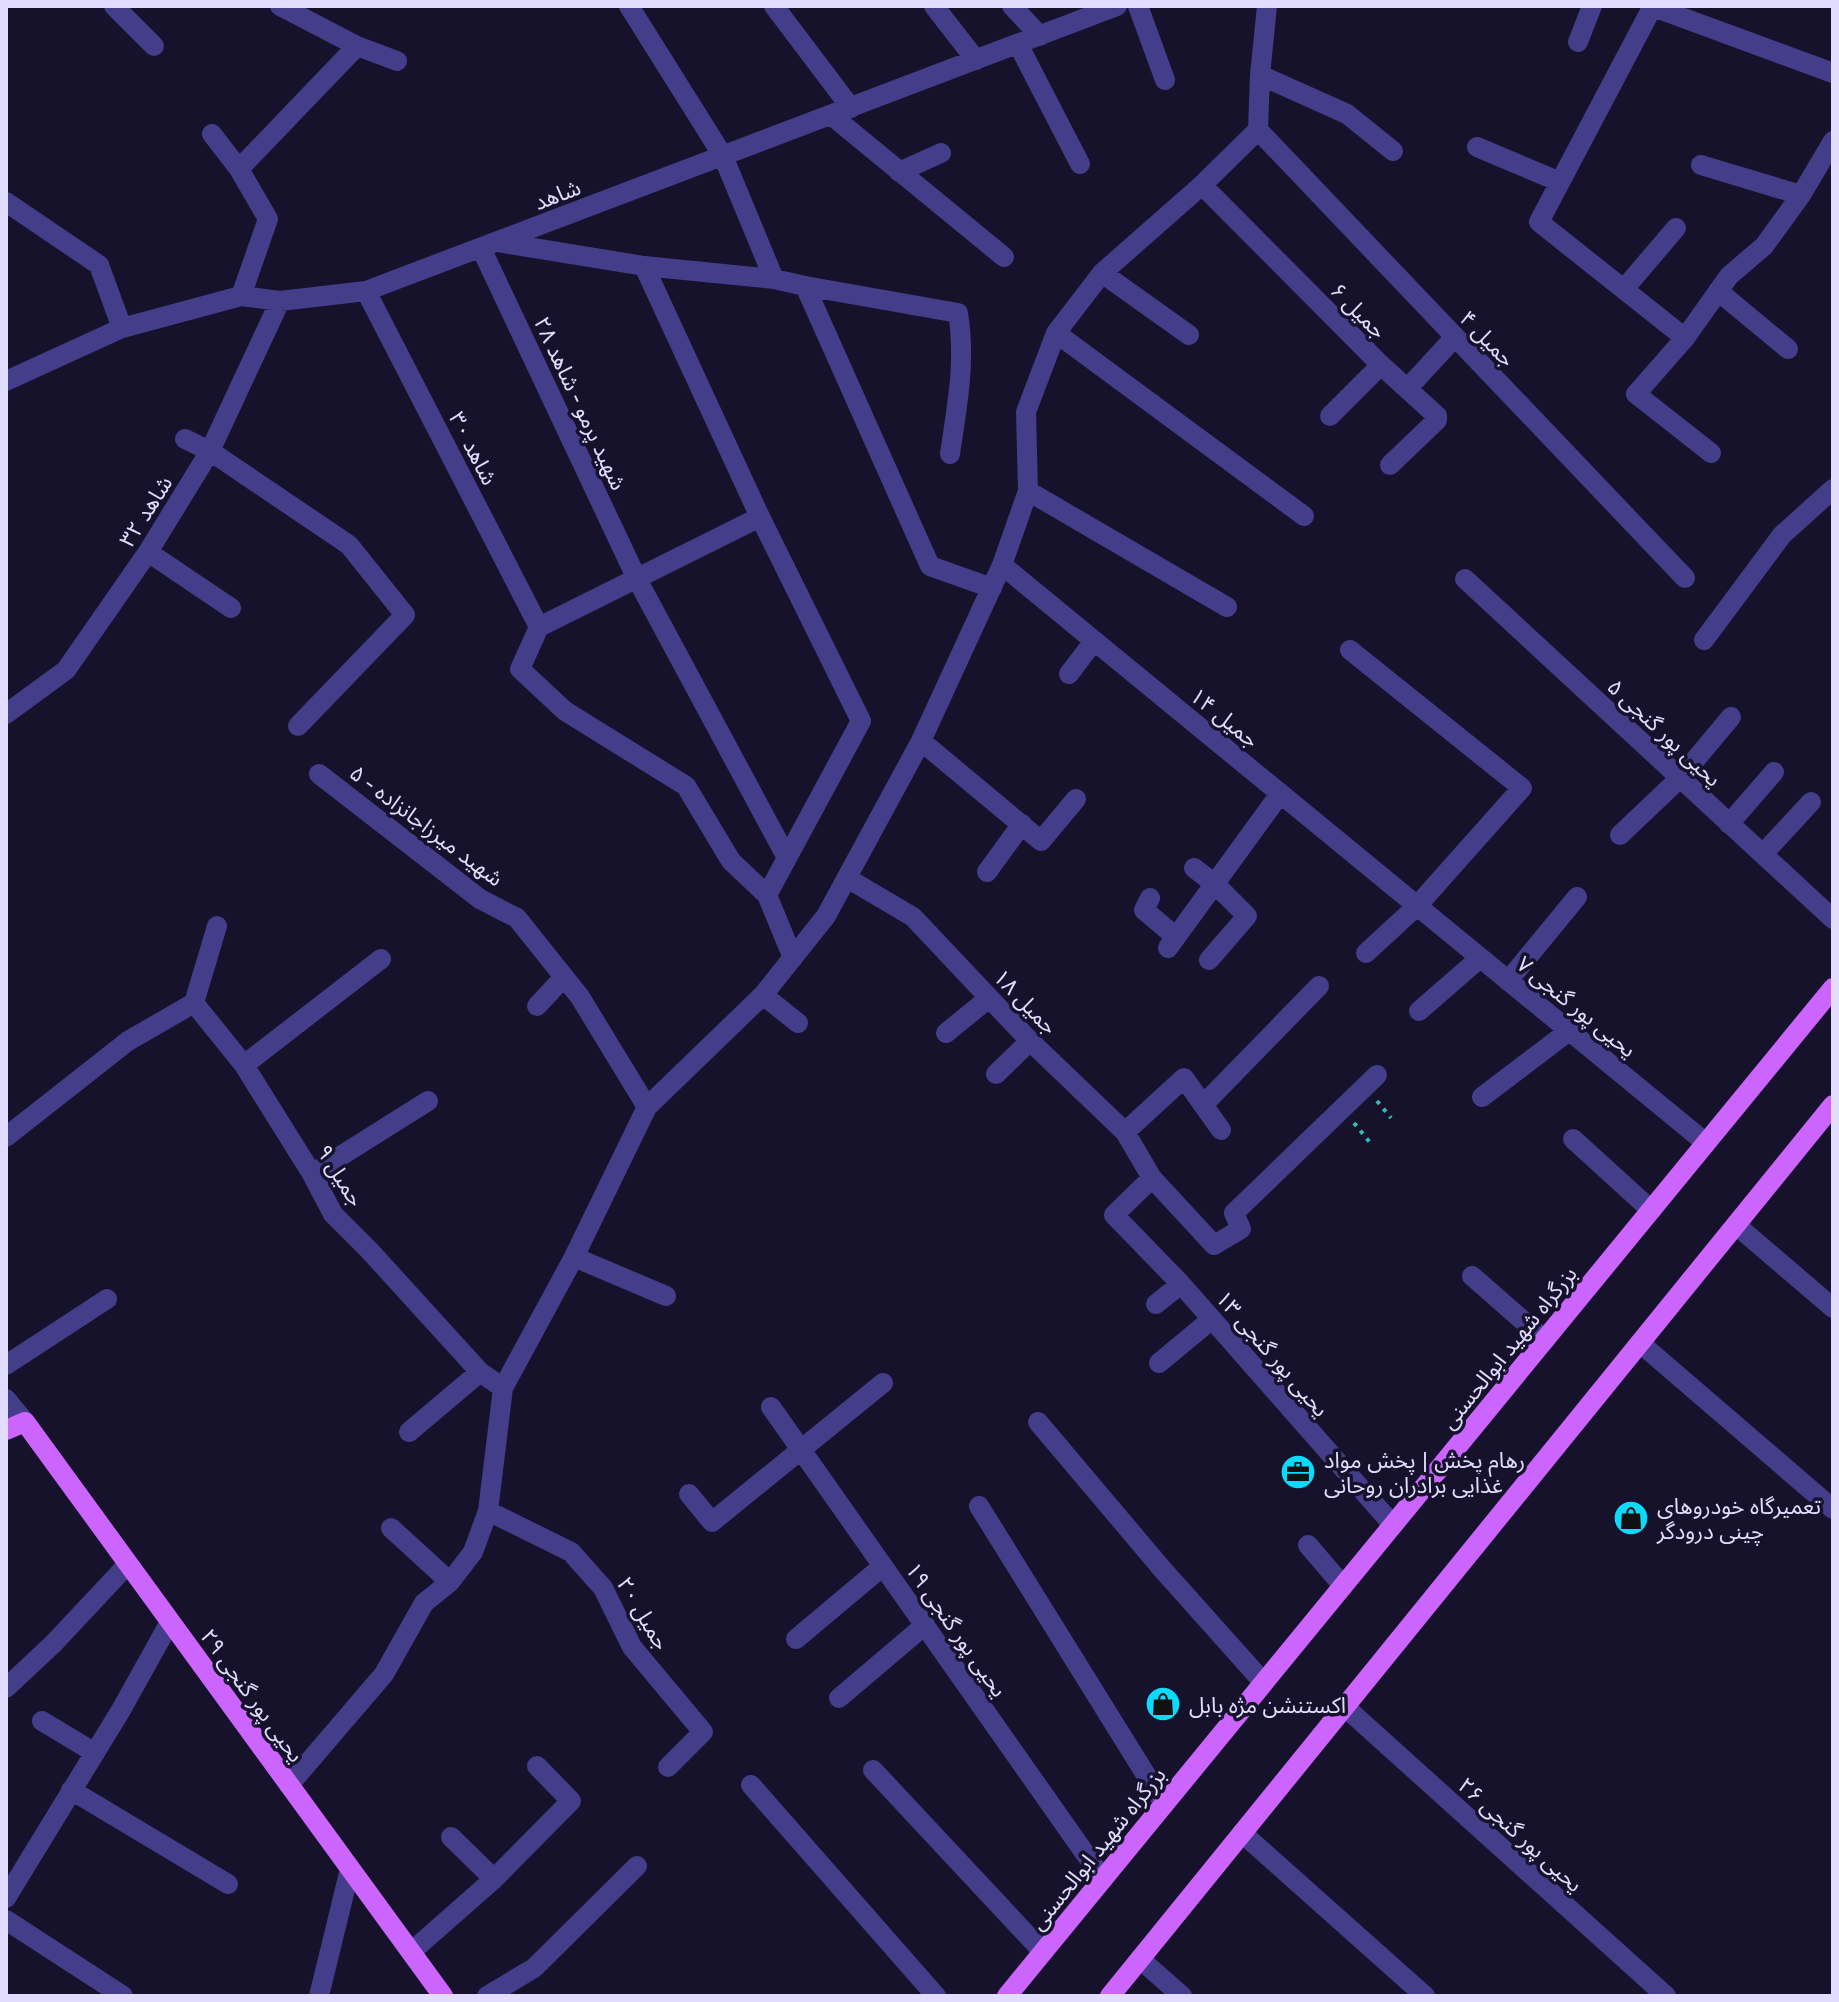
<svg xmlns="http://www.w3.org/2000/svg" width="1839" height="2002" font-family="'Golos Text','Noto Sans Arabic',sans-serif">
<style>
.lines{fill:none;stroke-linecap:round;stroke-linejoin:round}
.path{stroke:#32bdbb;stroke-width:4;stroke-dasharray:4 6;stroke-linecap:butt}
.minor{stroke:#443d8a;stroke-width:20}
.major{stroke:#cb65fe;stroke-width:20}
.labels{text-anchor:middle;dominant-baseline:central;stroke-width:7;stroke-linejoin:round;paint-order:stroke}
.street-label{font-size:22px;fill:#e2ddff;stroke:#17122c}
.poi-label{font-size:22px;fill:#e2ddff;stroke:#17122c;text-anchor:start}
</style>
<rect width="100%" height="100%" fill="#17122c"/>
<g class="lines">
<path class="path" d="M 1377,1101 L 1391,1118
M 1354,1123 L 1372,1145"/>
<path class="minor" d="M 114,6 L 154,46
M 280,6 L 357,46 L 397,61
M 629,6 L 723,156 L 774,279
M 774,6 L 851,108
M 934,6 L 976,60
M 1012,6 L 1040,36
M 1138,6 L 1165,80
M 1651,6 L 1833,73
M 1653,6 L 1539,222 L 1685,338
M 1578,42 L 1592,6
M 1018,44 L 1080,164
M 1260,75 L 1347,114 L 1393,151
M 831,115 L 1004,257
M 1258,130 L 1685,578
M 212,134 L 239,169 L 268,219 L 241,296
M 1477,147 L 1560,182
M 1701,165 L 1801,195
M 239,169 L 357,46
M 899,172 L 941,153
M 1202,185 L 1381,365 L 1437,416 L 1437,420 L 1390,465
M 6,202 L 99,265 L 122,328
M 497,242 L 644,266 L 774,279 L 805,286 L 958,313 C 966,363 957,405 950,454
M 481,248 L 637,579 L 787,858
M 644,266 L 760,517 L 861,721 L 767,895
M 1102,273 L 1189,335
M 805,286 L 930,566 L 992,588
M 1624,289 L 1676,228
M 366,291 L 539,627
M 1718,291 L 1788,349
M 1056,333 L 1304,516
M 6,381 L 122,328 L 241,296 L 280,301 L 366,291 L 1117,6
M 1407,389 L 1454,338
M 1330,416 L 1381,365
M 185,439 L 210,451 L 349,545 L 405,615 L 298,726
M 1711,453 L 1636,394 L 1685,338 L 1729,276 L 1764,246 L 1801,195 L 1833,141
M 1028,491 L 1227,607
M 760,517 L 539,627 L 520,669 L 565,711 L 686,786 L 731,861 L 767,895 L 793,958
M 148,552 L 231,608
M 1002,565 L 1706,1143
M 1465,579 L 1833,919
M 1704,640 L 1782,535 L 1833,489
M 1350,650 L 1522,788 L 1417,906 L 1366,953
M 1069,674 L 1094,641
M 6,714 L 66,670 L 148,552 L 210,451 L 280,301
M 921,741 L 1041,841 L 1076,799
M 319,774 L 480,899 L 517,918 L 580,997 L 647,1107
M 1729,824 L 1774,772
M 1620,835 L 1680,778 L 1731,717
M 1763,854 L 1811,802
M 1194,868 L 1215,884 L 1247,916 L 1209,960
M 987,872 L 1022,824
M 847,878 L 913,917 L 1030,1041 L 1125,1132 L 1152,1178 L 1214,1245 L 1241,1229 L 1234,1213 L 1377,1075
M 1150,898 L 1144,910 L 1176,937
M 1168,948 L 1280,794
M 1508,981 L 1577,897
M 763,995 L 798,1023
M 194,1003 L 244,1065 L 312,1174 L 333,1214 L 369,1250 L 480,1372 L 503,1388
M 194,1003 L 217,926
M 537,1006 L 564,977
M 1419,1011 L 1480,958
M 946,1033 L 989,998
M 244,1065 L 381,959
M 996,1074 L 1030,1041
M 1482,1097 L 1569,1031
M 1203,1105 L 1319,986
M 1125,1132 L 1184,1078 L 1221,1130
M 6,1137 L 128,1041 L 194,1003
M 1573,1139 L 1651,1210
M 312,1174 L 428,1101
M 1152,1178 L 1114,1215 L 1181,1284 L 1393,1525
M 1736,1225 L 1833,1308
M 574,1257 L 666,1296
M 1472,1276 L 1545,1340
M 1156,1304 L 1181,1284
M 1640,1343 L 1833,1509
M 1159,1363 L 1212,1319
M 6,1365 L 107,1299
M 6,1399 L 25,1422
M 771,1407 L 1103,1879
M 1038,1422 L 1163,1570 L 1264,1683
M 409,1432 L 480,1372
M 689,1494 L 712,1522 L 883,1383
M 979,1506 L 1164,1804
M 488,1511 L 571,1552 L 603,1588 L 632,1647 L 703,1732 L 668,1767
M 391,1528 L 450,1582
M 1308,1545 L 1343,1586
M 796,1639 L 883,1566
M 6,1688 L 54,1643 L 128,1564
M 839,1698 L 925,1625
M 1345,1707 L 1666,1996
M 42,1721 L 95,1753
M 873,1770 L 1043,1952
M 289,1785 L 384,1674 L 424,1603 L 450,1582 L 473,1552 L 488,1511 L 503,1388 L 574,1257 L 647,1107 L 763,995 L 826,916 L 921,741 L 1002,565 L 1028,491 L 1026,412 L 1056,333 L 1102,273 L 1202,185 L 1258,130 L 1260,75 L 1267,6
M 751,1785 L 936,1996
M 71,1790 L 228,1884
M 1242,1833 L 1425,1996
M 451,1837 L 494,1879
M 6,1898 L 121,1710 L 170,1622
M 6,1920 L 123,1996
M 411,1952 L 494,1879 L 571,1801 L 537,1766
M 1140,1959 L 1182,1996
M 319,1996 L 350,1869
M 487,1996 L 534,1968 L 637,1866"/>
<path class="major" d="M 6,1430 L 25,1422 L 443,1996
M 1007,1996 L 1833,988
M 1110,1996 L 1833,1105"/>
</g>
<defs>
<symbol id="office-disc" viewBox="-11 -11 22 22"><circle r="9.5" fill="#0bdafd" stroke="#17122c"/><path d="M-6-3h4V-5.5h4V-3h4V5H-6ZM-1-4.5V-3h2v-1.5ZM-6 0V1H6V0Z" fill="#111"/></symbol>
<symbol id="shop-disc" viewBox="-11 -11 22 22"><circle r="9.5" fill="#0bdafd" stroke="#17122c"/><path d="M-5-2.5h2.3a2.7 3.5 0 0 1 5.4 0H5L5.5 6h-11ZM-1.5-2.5h3a1.5 2.3 0 0 0-3 0Z" fill="#111"/></symbol>
</defs>
<g fill-rule="evenodd">
<use href="#office-disc" x="1278" y="1452" width="40" height="40"/>
<use href="#shop-disc" x="1611" y="1498" width="40" height="40"/>
<use href="#shop-disc" x="1143" y="1684" width="40" height="40"/>
</g>
<g class="labels">
<g class="street-label">
<text transform="translate(557 194) rotate(-21)">شاهد</text>
<text transform="translate(1359 310) rotate(45)">جمیل ۶</text>
<text transform="translate(1488 338) rotate(46)">جمیل ۴</text>
<text transform="translate(581 403) rotate(65)">شهید پرمو - شاهد ۲۸</text>
<text transform="translate(474 448) rotate(63)">شاهد ۳۰</text>
<text transform="translate(145 511) rotate(-58)">شاهد ۳۲</text>
<text transform="translate(1225 717) rotate(39)">جمیل ۱۴</text>
<text transform="translate(1665 732) rotate(43)">یحیی پور گنجی ۵</text>
<text transform="translate(427 825) rotate(37)">شهید میرزاجانزاده - ۵</text>
<text transform="translate(1026 1001) rotate(46)">جمیل ۱۸</text>
<text transform="translate(1577 1006) rotate(39)">یحیی پور گنجی ۷</text>
<text transform="translate(341 1175) rotate(58)">جمیل ۹</text>
<text transform="translate(1508 1347) rotate(-51)">بزرگراه شهید ابوالحسنی</text>
<text transform="translate(1273 1353) rotate(49)">یحیی پور گنجی ۱۳</text>
<text transform="translate(644 1613) rotate(59)">جمیل ۲۰</text>
<text transform="translate(957 1629) rotate(55)">یحیی پور گنجی ۱۹</text>
<text transform="translate(253 1695) rotate(54)">یحیی پور گنجی ۲۹</text>
<text transform="translate(1521 1834) rotate(42)">یحیی پور گنجی ۲۶</text>
<text transform="translate(1097 1848) rotate(-51)">بزرگراه شهید ابوالحسنی</text>
</g>
<g class="poi-label">
<text x="1324" y="1459">رهام پخش | پخش مواد<tspan x="1324" dy="25">غذایی برادران روحانی</tspan></text>
<text x="1657" y="1505">تعمیرگاه خودروهای<tspan x="1657" dy="25">چینی درودگر</tspan></text>
<text x="1189" y="1704">اکستنشن مژه بابل</text>
</g>
</g>
<rect width="1839" height="2002" fill="none" stroke="#e2ddff" stroke-width="16"/>
</svg>
